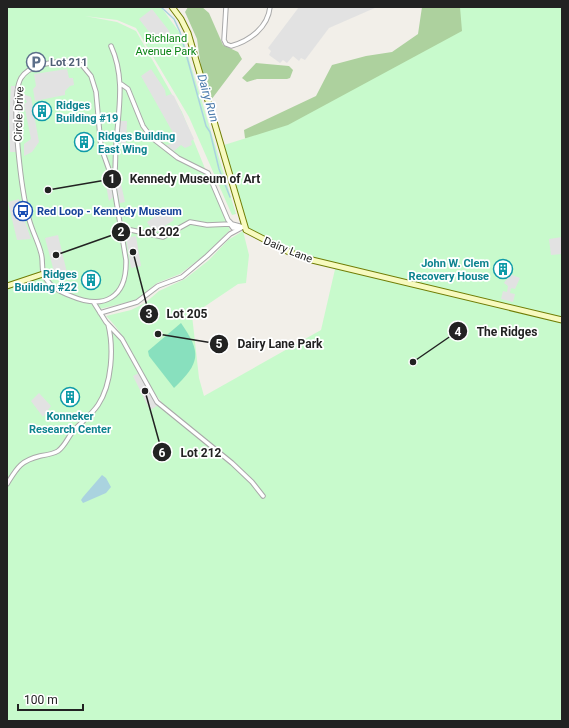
<svg xmlns="http://www.w3.org/2000/svg" width="569" height="728" font-family="Roboto,sans-serif">
<style>
.forest{fill:#add19e}
.park{fill:#c8facc}
.pitch{fill:#88e0be}
.parking{fill:#e2e2e2}
.water{fill:#aad3df}
.lines{fill:none;stroke-linecap:round;stroke-linejoin:round}
.stream{stroke:#aad3df;stroke-width:1.5}
.street-casing{stroke:#a9a9a9;stroke-width:5.5}
.secondary-casing{stroke:#707d05;stroke-width:7}
.street{stroke:#fff;stroke-width:3.5}
.secondary{stroke:#f7fabf;stroke-width:5}
.labels{text-anchor:middle;dominant-baseline:central;stroke-width:3.5;stroke-linejoin:round;paint-order:stroke}
.park-label{font-size:11px;fill:#0c8416;stroke:#fff}
.service-label{font-size:11px;font-weight:bold;fill:#4e5e75;stroke:#fff;text-anchor:start}
.culture-label{font-size:11px;font-weight:bold;fill:#0d838f;stroke:#fff;text-anchor:start}
.street-label{font-size:11px;fill:#222;stroke:#fff}
.transit-label{font-size:11px;font-weight:bold;fill:#164399;stroke:#fff;text-anchor:start}
.water-label{font-size:12px;font-style:italic;fill:#4a7aab;stroke:#fff}
.leader{fill:none;stroke:#222;stroke-width:1.5}
.callout-dot{fill:#222;stroke:#fff;stroke-width:1.5}
.mark-label{font-size:12px;text-anchor:middle;font-weight:bold;fill:#fff}
.callout-label{font-size:12px;text-anchor:middle;font-weight:bold;fill:#222;stroke:#fff;stroke-width:3.5;stroke-linejoin:round;paint-order:stroke}
</style>
<rect width="100%" height="100%" fill="#f2efe9"/>
<path class="forest" d="M 188,7 L 202,7 L 209,13 L 223,45 L 238,52 L 242,59 L 211,100 L 202,74 L 197,39 L 185,12 Z
M 422,7 L 562,7 L 257,150 L 245,138 L 244,130 L 316,96 L 332,65 L 366,56 L 392,52 L 418,34 Z
M 256,63 L 289,66 L 293,70 L 290,78 L 287,79 L 257,79 L 247,82 L 242,78 Z"/>
<path class="park" d="M 7,7 L 161,7 L 182,36 L 236,214 L 232,215 L 189,117 L 136,28 L 117,20 L 85,16 L 117,22 L 136,31 L 182,112 L 230,230 L 206,254 L 180,274 L 157,283 L 136,300 L 100,309 C 105,322 110,321 116,331 C 131,356 142,390 166,407 C 141,381 133,342 106,316 L 131,310 L 145,303 L 159,291 L 185,279 L 209,260 L 228,240 L 243,231 L 249,255 L 246,283 L 238,284 L 192,315 L 199,378 L 204,396 L 321,330 L 336,265 L 312,260 L 246,230 L 224,145 L 288,125 L 462,31 L 460,7 L 562,7 L 562,721 L 7,721 Z"/>
<path class="pitch" d="M 181,323 C 202,353 200,363 174,388 L 149,356 L 148,351 Z"/>
<path class="parking" d="M 299,7 L 377,7 L 329,28 L 305,60 L 301,58 L 299,61 L 293,56 L 287,63 L 283,60 L 280,63 L 269,55 L 271,51 L 268,48 Z
M 152,9 L 170,32 L 157,42 L 139,19 Z
M 67,69 L 69,78 L 73,78 L 74,85 L 70,86 L 65,91 L 65,95 L 35,101 L 33,89 L 36,86 L 34,74 Z
M 151,69 L 165,90 L 166,96 L 171,94 L 174,96 L 194,139 L 191,141 L 192,145 L 185,148 L 181,145 L 174,151 L 166,145 L 172,144 L 176,138 L 141,76 Z
M 11,86 L 17,86 L 17,152 L 10,152 L 9,120 Z
M 20,93 L 31,97 L 39,142 L 32,152 L 24,156 L 24,144 L 31,139 L 24,104 L 27,102 L 25,99 L 20,101 Z
M 120,121 L 127,121 L 126,144 L 119,143 Z
M 110,181 L 113,197 L 109,201 L 106,185 Z
M 121,184 L 125,202 L 120,203 L 116,185 Z
M 19,199 L 22,213 L 31,239 L 17,240 L 8,202 Z
M 166,209 L 174,220 L 154,233 L 147,222 Z
M 58,235 L 68,277 L 56,279 L 45,238 Z
M 136,236 L 141,266 L 131,268 L 126,238 Z
M 562,237 L 562,254 L 551,255 L 549,239 Z
M 510,274 L 520,278 L 515,289 L 511,288 L 510,293 L 515,294 L 513,302 L 501,299 L 503,291 L 507,292 L 508,286 L 504,283 Z
M 139,373 L 157,406 L 150,410 L 133,376 Z
M 39,393 L 51,406 L 43,417 L 31,401 Z"/>
<path class="water" d="M 102,475 L 106,478 L 111,487 L 106,493 L 83,503 L 81,500 L 83,497 Z"/>
<g class="lines">
<path class="stream" d="M 161,7 L 174,19 L 180,32 L 206,126 L 210,132 L 219,169 L 230,197"/>
<defs>
<path id="street" d="M 226,7 L 224,40 L 226,44 L 231,46 C 250,41 268,27 270,7
M 111,46 C 126,79 118,112 116,146 C 115,158 116,168 114,180
M 65,61 L 82,65 L 91,76 L 96,92 L 101,147 L 113,181 L 126,260 C 127,298 104,310 71,296 C 61,292 52,288 46,279 C 40,272 44,262 41,253 C 38,241 32,231 29,219 C 22,194 9,99 21,78 C 30,64 50,63 65,61 Z
M 121,84 L 128,89 L 143,126 L 151,137 L 178,158 L 208,173 L 228,220 L 232,224 L 243,227
M 122,232 L 131,230 L 163,237 L 190,222 L 207,225 L 230,224 L 233,228 L 238,227
M 94,303 L 106,322 L 122,339 L 157,402 L 232,463 L 252,482 L 263,496
M 100,313 L 137,302 L 158,286 L 182,277 L 207,256 L 230,234 L 243,227
M 7,484 C 17,468 20,461 40,456 C 46,455 53,454 58,451 C 66,445 68,436 75,429 C 83,421 92,414 98,405 C 112,384 114,348 108,324"/>
<path id="secondary" d="M 172,7 L 181,19 L 188,33 L 246,230 L 291,253 L 312,260 L 562,320
M 7,286 L 43,274"/>
</defs>
<use href="#street" class="street-casing"/>
<use href="#secondary" class="secondary-casing"/>
<use href="#street" class="street"/>
<use href="#secondary" class="secondary"/>
</g>
<defs>
<symbol id="parking-ring" viewBox="-11 -11 22 22"><circle r="9.5" fill="#fff" stroke="#5c6f8a" stroke-width="1.5"/><path d="M-3.5-5.5H1a3.5 3.5 0 0 1 0 7H-1V5.5H-3.5ZM-1-3.4V-.6H.8a1.4 1.4 0 0 0 0-2.8Z" fill="#5c6f8a"/></symbol>
<symbol id="building-ring" viewBox="-11 -11 22 22"><circle r="9.5" fill="#fff" stroke="#0f9aa8" stroke-width="1.5"/><path d="M-4-6H4V6H1V3H-1V6H-4ZM-2.5-4.3h1.7v1.8h-1.7ZM.8-4.3h1.7v1.8H.8ZM-2.5-1h1.7V.8h-1.7ZM.8-1h1.7V.8H.8Z" fill="#0f9aa8"/></symbol>
<symbol id="bus-ring" viewBox="-11 -11 22 22"><circle r="9.5" fill="#fff" stroke="#1a4fb4" stroke-width="1.5"/><path d="M-5-6H5V4H4V6H2V4H-2V6H-4V4H-5ZM-3.5-4V0h7V-4ZM-3.5 1.2v1.5H-2V1.2ZM2 1.2v1.5H3.5V1.2Z" fill="#1a4fb4"/></symbol>
</defs>
<g fill-rule="evenodd">
<use href="#parking-ring" x="25" y="51" width="22" height="22"/>
<use href="#building-ring" x="31" y="100" width="22" height="22"/>
<use href="#building-ring" x="73" y="131" width="22" height="22"/>
<use href="#bus-ring" x="12" y="200" width="22" height="22"/>
<use href="#building-ring" x="492" y="258" width="22" height="22"/>
<use href="#building-ring" x="80" y="269" width="22" height="22"/>
<use href="#building-ring" x="59" y="386" width="22" height="22"/>
</g>
<g class="labels">
<g class="park-label">
<text x="166" y="38">Richland<tspan x="166" dy="13">Avenue Park</tspan></text>
</g>
<g class="service-label">
<text x="50" y="62">Lot 211</text>
</g>
<g class="culture-label">
<text x="56" y="105">Ridges<tspan x="56" dy="13">Building #19</tspan></text>
<text x="98" y="136">Ridges Building<tspan x="98" dy="13">East Wing</tspan></text>
<text x="489" y="263" text-anchor="end">John W. Clem<tspan x="489" dy="13">Recovery House</tspan></text>
<text x="77" y="274" text-anchor="end">Ridges<tspan x="77" dy="13">Building #22</tspan></text>
<text x="70" y="416" text-anchor="middle">Konneker<tspan x="70" dy="13">Research Center</tspan></text>
</g>
<g class="street-label">
<text transform="translate(19 114) rotate(-88)">Circle Drive</text>
<text transform="translate(288 250) rotate(22)">Dairy Lane</text>
</g>
<g class="transit-label">
<text x="37" y="211">Red Loop - Kennedy Museum</text>
</g>
<g class="water-label">
<text transform="translate(208 98) rotate(74)">Dairy Run</text>
</g>
</g>
<path class="leader" d="M48 190L112 179M56 255L121 232M133 252L149 314M413 362L458 331M158 334L219 344M145 391L162 452"/>
<g class="callout-dot">
<circle cx="48" cy="190" r="4"/>
<circle cx="56" cy="255" r="4"/>
<circle cx="133" cy="252" r="4"/>
<circle cx="413" cy="362" r="4"/>
<circle cx="158" cy="334" r="4"/>
<circle cx="145" cy="391" r="4"/>
<circle cx="112" cy="179" r="10"/>
<circle cx="121" cy="232" r="10"/>
<circle cx="149" cy="314" r="10"/>
<circle cx="458" cy="331" r="10"/>
<circle cx="219" cy="344" r="10"/>
<circle cx="162" cy="452" r="10"/>
</g>
<g class="mark-label">
<text x="112" y="183">1</text>
<text x="121" y="236">2</text>
<text x="149" y="318">3</text>
<text x="458" y="336">4</text>
<text x="219" y="348">5</text>
<text x="162" y="457">6</text>
</g>
<g class="callout-label">
<text x="195" y="183">Kennedy Museum of Art</text>
<text x="159" y="236">Lot 202</text>
<text x="187" y="318">Lot 205</text>
<text x="507" y="336">The Ridges</text>
<text x="280" y="348">Dairy Lane Park</text>
<text x="201" y="457">Lot 212</text>
</g>
<rect width="569" height="728" fill="none" stroke="#222222" stroke-width="16"/>
<path d="M18 704v6h65v-6" fill="none" stroke="#222222" stroke-width="2"/>
<text x="24" y="704" font-size="12" fill="#222222" stroke="#ffffff" stroke-width="3" paint-order="stroke">100 m</text>
</svg>
